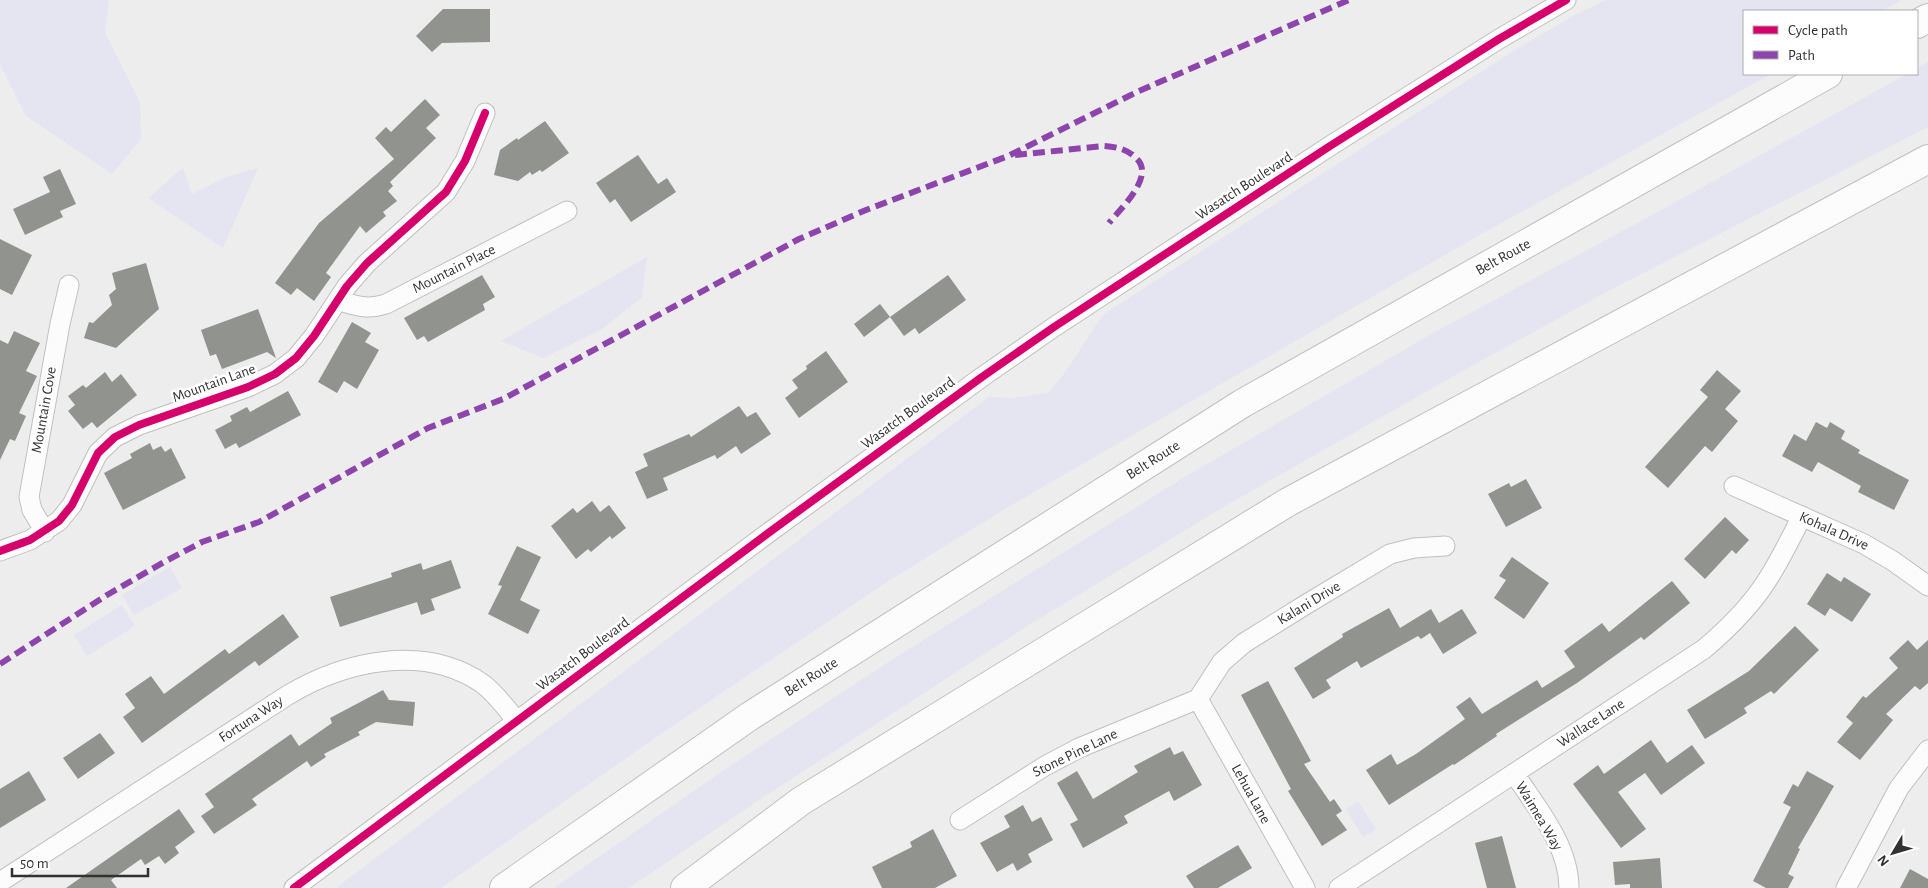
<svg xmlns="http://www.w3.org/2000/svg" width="1928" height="888" font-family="'Alegreya Sans',sans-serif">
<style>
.green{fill:#e5e4f1}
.building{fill:#90938e}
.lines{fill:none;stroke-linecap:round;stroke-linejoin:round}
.minor-casing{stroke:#bfc0be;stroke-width:21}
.highway-casing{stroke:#bfc0be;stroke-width:30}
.minor{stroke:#fcfcfc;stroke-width:19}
.highway{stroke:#fcfcfc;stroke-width:28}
.quiet{stroke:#8e44ad;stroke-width:6;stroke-dasharray:12 6;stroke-linecap:butt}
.cycleway-casing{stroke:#fff;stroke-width:11}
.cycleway{stroke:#d6006c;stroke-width:8}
.labels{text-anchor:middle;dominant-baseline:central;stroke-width:5;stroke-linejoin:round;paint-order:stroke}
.street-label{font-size:15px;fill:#303130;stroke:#fff}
</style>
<rect width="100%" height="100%" fill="#ecedec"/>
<path class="green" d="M 0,0 L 109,0 L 105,33 L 140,103 L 141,139 L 112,174 L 26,116 L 0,64 Z
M 1606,0 L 1902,0 L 1882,11 L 1744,11 L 1744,74 L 1771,74 L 1474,238 L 1008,507 L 887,582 L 662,733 L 441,888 L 336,888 L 989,397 L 1013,398 L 1048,393 C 1071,369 1084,340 1104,314 L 1515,50 L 1573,16 Z
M 1928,62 L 1928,127 L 1612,289 L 1466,369 L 1232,502 L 1032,623 L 759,800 L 629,888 L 554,888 L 721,772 L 890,661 L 1183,478 L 1435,332 L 1656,213 L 1907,74 L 1917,74 L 1917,69 Z
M 183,168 L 192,194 L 229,176 L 258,168 L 223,248 L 148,198 Z
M 647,257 L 642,297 L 602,329 L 543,358 L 501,341 Z
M 170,567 L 182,588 L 134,615 L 122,595 Z
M 122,605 L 135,626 L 87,656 L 74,635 Z
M 1358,801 L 1376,829 L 1363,837 L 1346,809 Z"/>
<path class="building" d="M 443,9 L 490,9 L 490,42 L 442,43 L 432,52 L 416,36 Z
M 425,99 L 440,115 L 426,128 L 436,138 L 390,182 L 393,186 L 388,191 L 397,201 L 383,212 L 386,216 L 366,233 L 360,226 L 326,273 L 331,277 L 314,301 L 297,288 L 291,295 L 275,283 L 319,223 L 394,159 L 375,138 L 386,127 L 391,132 Z
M 545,121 L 569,153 L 542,172 L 540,170 L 532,175 L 530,172 L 518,181 L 494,175 L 500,150 L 517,138 L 518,140 Z
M 638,155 L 658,184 L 667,178 L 676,192 L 631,222 L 615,199 L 610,203 L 596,183 Z
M 60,169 L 76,204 L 60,211 L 63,217 L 25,235 L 13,209 L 50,192 L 43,177 Z
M 0,239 L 32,255 L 12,295 L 0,289 Z
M 146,263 L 159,309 L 116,348 L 84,338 L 89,322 L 93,323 L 112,305 L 109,295 L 116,289 L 112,273 Z
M 482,275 L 495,297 L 483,304 L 485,310 L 428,342 L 424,336 L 417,340 L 404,318 Z
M 948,275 L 966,300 L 919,334 L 915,328 L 904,336 L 890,317 L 864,337 L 854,324 L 880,304 L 890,317 Z
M 258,309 L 276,358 L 267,352 L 222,369 L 216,354 L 210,356 L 201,330 Z
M 352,322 L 371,333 L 365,342 L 379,350 L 357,389 L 344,381 L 337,393 L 318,382 Z
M 14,331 L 40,343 L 26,371 L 37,376 L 19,413 L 26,416 L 15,441 L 10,439 L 0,460 L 0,340 L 8,344 Z
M 826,351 L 848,382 L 799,418 L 785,398 L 798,388 L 792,380 L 807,369 L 806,366 Z
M 1717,370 L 1741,391 L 1725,409 L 1738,421 L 1712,452 L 1705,446 L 1668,488 L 1645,467 L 1708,397 L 1700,390 Z
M 105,372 L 112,382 L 121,374 L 137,395 L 97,428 L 92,422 L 83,429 L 68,411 L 75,405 L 68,396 L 83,385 L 86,388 Z
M 288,391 L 301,415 L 239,448 L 236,443 L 225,449 L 215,430 L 232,421 L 230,416 L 247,407 L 250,412 Z
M 739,406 L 747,417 L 756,412 L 771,434 L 741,454 L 736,446 L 717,459 L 715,455 L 663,478 L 668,490 L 647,499 L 635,472 L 648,466 L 643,454 L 689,434 L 691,437 Z
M 1816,422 L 1827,428 L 1830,422 L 1845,431 L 1841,439 L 1860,450 L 1858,453 L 1909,480 L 1894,510 L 1858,492 L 1861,486 L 1818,462 L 1812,472 L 1782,456 L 1794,434 L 1806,441 Z
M 150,443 L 153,450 L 161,446 L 165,452 L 171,448 L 186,478 L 123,510 L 104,473 L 132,458 L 130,454 Z
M 1526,479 L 1542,508 L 1506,527 L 1488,494 L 1509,483 L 1511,487 Z
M 592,501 L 600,512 L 609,505 L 626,528 L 612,539 L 610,536 L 591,552 L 588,549 L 576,559 L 551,526 L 573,508 L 577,513 Z
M 1725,517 L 1749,540 L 1736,554 L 1732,550 L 1705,579 L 1684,559 Z
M 517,546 L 541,557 L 520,600 L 540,610 L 528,634 L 488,614 L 502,586 L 498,585 Z
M 1512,557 L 1549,583 L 1524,619 L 1494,598 L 1506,580 L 1499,576 Z
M 451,560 L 461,588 L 431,599 L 435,610 L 421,615 L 417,602 L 340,627 L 330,597 L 392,577 L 391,573 L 421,563 L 423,570 Z
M 1827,573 L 1841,582 L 1844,577 L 1871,594 L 1852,622 L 1830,608 L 1825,616 L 1807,604 Z
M 1672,581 L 1690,603 L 1644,640 L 1641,637 L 1577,683 L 1496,734 L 1497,736 L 1454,765 L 1453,764 L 1389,805 L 1366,770 L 1391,754 L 1397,765 L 1416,754 L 1465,719 L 1456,707 L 1470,697 L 1482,714 L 1537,680 L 1542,688 L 1575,667 L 1564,651 L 1602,623 L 1609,632 Z
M 1389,608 L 1400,628 L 1431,609 L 1439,623 L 1462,609 L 1477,633 L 1443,654 L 1430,633 L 1421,639 L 1418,636 L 1361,668 L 1357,661 L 1326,680 L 1331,688 L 1313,699 L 1294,668 L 1343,637 L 1342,634 Z
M 283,614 L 299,637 L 259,666 L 255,661 L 142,743 L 123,717 L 135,708 L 125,694 L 151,676 L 164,694 L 225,649 L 229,654 Z
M 1795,626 L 1819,650 L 1774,694 L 1771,691 L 1744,708 L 1747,713 L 1705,739 L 1687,710 L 1749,671 Z
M 1908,640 L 1917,650 L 1928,640 L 1928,683 L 1920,690 L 1915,686 L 1886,714 L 1893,720 L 1860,760 L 1837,742 L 1853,723 L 1846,717 L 1863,696 L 1866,698 L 1898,668 L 1889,658 Z
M 1268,681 L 1311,761 L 1304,764 L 1330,802 L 1334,799 L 1342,811 L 1336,815 L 1347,830 L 1322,846 L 1288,791 L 1291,789 L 1241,695 Z
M 383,690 L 389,700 L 415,702 L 413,726 L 376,722 L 358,732 L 360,735 L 324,754 L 326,757 L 311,767 L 307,761 L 252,799 L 257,805 L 214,834 L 201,816 L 214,807 L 205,794 L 291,734 L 299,746 L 332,723 L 330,718 Z
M 100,733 L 115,753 L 78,779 L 63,758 Z
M 1651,740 L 1667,763 L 1692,745 L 1705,763 L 1661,795 L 1645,773 L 1618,792 L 1646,829 L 1621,848 L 1573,784 L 1598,765 L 1604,774 Z
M 1170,747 L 1174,755 L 1183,751 L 1202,785 L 1174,801 L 1169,791 L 1124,816 L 1128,823 L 1083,848 L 1070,824 L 1078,820 L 1057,783 L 1077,771 L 1093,799 L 1138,772 L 1134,766 Z
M 29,771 L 46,800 L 0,828 L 0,789 Z
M 1807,771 L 1834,786 L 1798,848 L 1800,849 L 1788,874 L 1794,877 L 1788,888 L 1766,888 L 1753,881 L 1791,807 L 1783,803 L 1793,784 L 1798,787 Z
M 1023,805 L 1032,822 L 1041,817 L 1053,840 L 1028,854 L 1032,862 L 1017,871 L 1013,863 L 997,872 L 980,843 L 1010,827 L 1004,816 Z
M 179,809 L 195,832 L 175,847 L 179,853 L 165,864 L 159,856 L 145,865 L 141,859 L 111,880 L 117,888 L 66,888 Z
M 933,829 L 957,876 L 935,888 L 882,888 L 872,867 L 912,847 L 910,842 Z
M 1502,836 L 1516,888 L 1487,888 L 1475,843 Z
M 1238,845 L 1252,868 L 1218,888 L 1194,888 L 1186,876 Z
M 1660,858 L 1662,888 L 1630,888 L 1630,884 L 1615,885 L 1613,862 Z
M 1910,869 L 1928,879 L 1928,888 L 1900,888 Z"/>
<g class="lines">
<defs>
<path id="minor" d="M 338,300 C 355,306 368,310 386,304 L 567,211
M 1734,486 L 1864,544 L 1893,561 L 1928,586
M 45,532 L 32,510 L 29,497 L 60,324 L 69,285
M 0,551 L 30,540 L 59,521 L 72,505 L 98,453 L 115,437 L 139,425 L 248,387 L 275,374 L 296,358 L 314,336 L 347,286 L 367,263 L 446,192 L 465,161 L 485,113
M 1198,699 L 1222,662 L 1244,643 L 1305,605 L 1390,554 L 1414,548 L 1445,546
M 1198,699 L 1305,888
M 1514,773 C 1536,807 1569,845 1569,888
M 960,820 L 1045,766 L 1079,748 L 1198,699
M 0,882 L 288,695 C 345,661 424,643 483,684 C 496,694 506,708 517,721
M 294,888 L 771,531 L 982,377 L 1054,327 L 1330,146 L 1499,39 L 1566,0
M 1339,888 L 1704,649 C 1730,627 1754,603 1771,574 C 1782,556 1792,536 1802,516
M 1846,888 L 1899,788 L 1928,750"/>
<path id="highway" d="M 1917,24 L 1928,18
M 504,888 L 750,716 L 1243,403 L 1828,74
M 685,888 L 801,801 L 1288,502 L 1928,159"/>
</defs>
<use href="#minor" class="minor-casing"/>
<use href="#highway" class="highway-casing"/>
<use href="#minor" class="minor"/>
<use href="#highway" class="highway"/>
<path class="quiet" d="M 1015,155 L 1104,146 C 1117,147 1127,149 1136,158 C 1156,176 1121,208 1109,223
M 0,664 L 107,595 L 164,562 L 202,542 L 259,522 L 428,428 L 503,399 L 799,239 L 866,210 L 1008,156 L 1139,91 L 1349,0"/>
<defs>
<path id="cycleway" d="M 0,551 L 30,540 L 59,521 L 72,505 L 98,453 L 115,437 L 139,425 L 248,387 L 275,374 L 296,358 L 314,336 L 347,286 L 367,263 L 446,192 L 465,161 L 485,113
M 294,888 L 771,531 L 982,377 L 1054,327 L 1330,146 L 1499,39 L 1566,0"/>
</defs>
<use href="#cycleway" class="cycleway-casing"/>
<use href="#cycleway" class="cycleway"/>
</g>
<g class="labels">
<g class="street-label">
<text transform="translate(1244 186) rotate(-33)">Wasatch Boulevard</text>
<text transform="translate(1503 257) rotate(-29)">Belt Route</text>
<text transform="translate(454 269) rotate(-27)">Mountain Place</text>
<text transform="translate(214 383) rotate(-20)">Mountain Lane</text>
<text transform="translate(44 410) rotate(-80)">Mountain Cove</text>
<text transform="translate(908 413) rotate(-36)">Wasatch Boulevard</text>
<text transform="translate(1153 460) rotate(-32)">Belt Route</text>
<text transform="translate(1834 531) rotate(24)">Kohala Drive</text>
<text transform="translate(1309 603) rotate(-31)">Kalani Drive</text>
<text transform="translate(583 654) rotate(-37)">Wasatch Boulevard</text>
<text transform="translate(811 677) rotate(-32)">Belt Route</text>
<text transform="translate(251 719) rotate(-33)">Fortuna Way</text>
<text transform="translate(1591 723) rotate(-33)">Wallace Lane</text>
<text transform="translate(1075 753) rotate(-26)">Stone Pine Lane</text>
<text transform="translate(1251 794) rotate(61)">Lehua Lane</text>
<text transform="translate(1539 816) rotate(59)">Waimea Way</text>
</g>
</g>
<rect x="1743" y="10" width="175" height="65" fill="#ffffff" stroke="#acadac"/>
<rect x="1753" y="26" width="25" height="8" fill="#d6006c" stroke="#acadac"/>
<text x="1788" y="35" font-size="15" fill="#303130">Cycle path</text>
<rect x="1753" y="51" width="25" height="8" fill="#8e44ad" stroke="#acadac"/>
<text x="1788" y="60" font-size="15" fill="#303130">Path</text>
<g transform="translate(1893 853) rotate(232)" stroke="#ffffff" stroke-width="4" paint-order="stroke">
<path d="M0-4L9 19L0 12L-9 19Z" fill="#303130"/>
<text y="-8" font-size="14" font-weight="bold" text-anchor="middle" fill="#303130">N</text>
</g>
<path d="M12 868v8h136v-8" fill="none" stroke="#303130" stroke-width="2.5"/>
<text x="20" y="868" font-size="15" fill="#303130" stroke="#ffffff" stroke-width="4" paint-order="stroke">50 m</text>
</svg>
